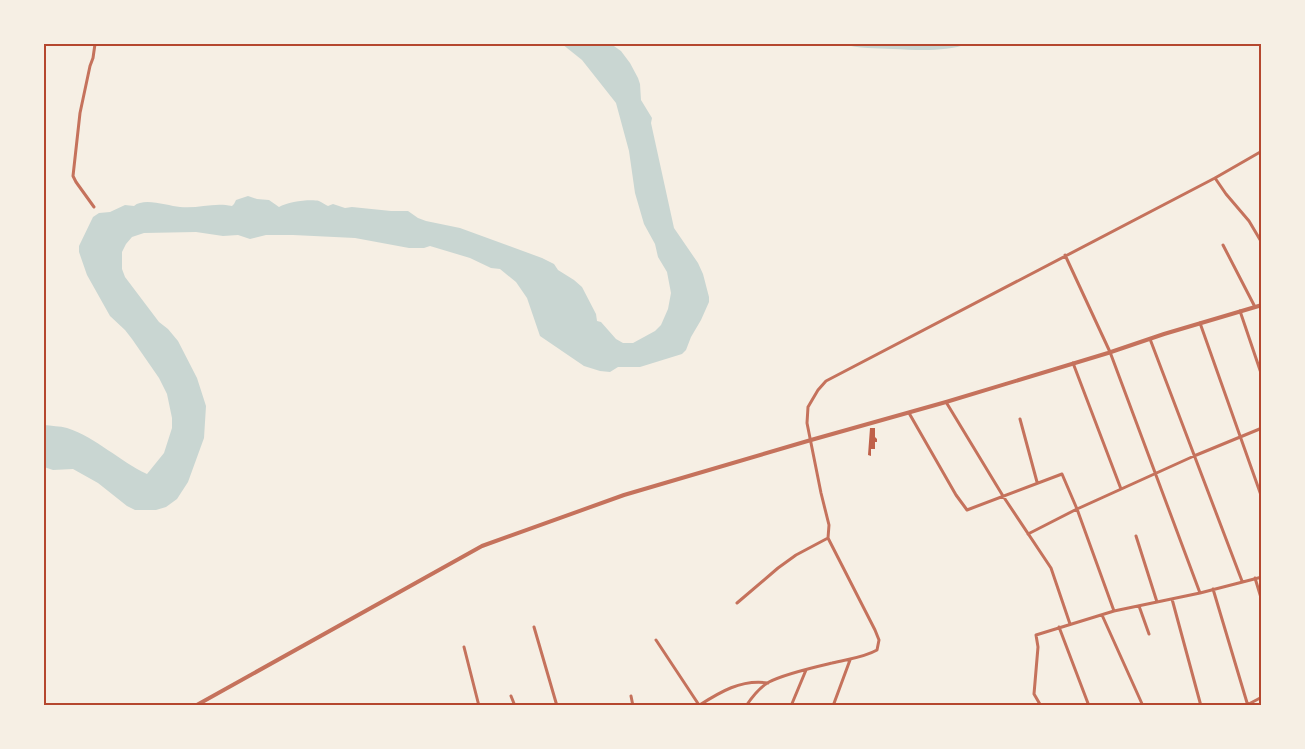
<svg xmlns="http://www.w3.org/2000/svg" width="1305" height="749" font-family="Quicksand,sans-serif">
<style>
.water{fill:#c9d6d2}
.building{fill:#bf614a}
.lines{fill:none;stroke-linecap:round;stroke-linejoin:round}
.minor{stroke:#c5725c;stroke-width:3}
.tertiary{stroke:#c5725c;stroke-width:4}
.neatline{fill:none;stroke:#b5482f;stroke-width:2}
</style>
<rect width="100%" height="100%" fill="#f6efe4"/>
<path class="water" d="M 562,44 L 611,44 L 621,51 L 630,63 L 638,78 L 640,84 L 641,100 L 652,118 L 651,123 L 674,228 L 698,263 L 703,274 L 709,297 L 709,302 L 701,320 L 691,337 L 686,350 L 682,354 L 640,367 L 618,367 L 610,372 L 600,371 L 584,366 L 540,336 L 527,298 L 516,282 L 500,269 L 491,268 L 470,258 L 430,246 L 424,248 L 409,248 L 355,238 L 293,235 L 266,235 L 250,239 L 238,235 L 223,236 L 196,232 L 144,233 L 132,237 L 126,244 L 122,252 L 122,269 L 125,277 L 159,322 L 168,329 L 178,341 L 197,378 L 206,406 L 204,438 L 188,482 L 177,499 L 166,507 L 156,510 L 135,510 L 127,506 L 98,483 L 73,469 L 53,470 L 44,467 L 44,425 C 51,426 60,426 67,428 C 97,438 119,461 147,474 L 164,453 L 172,428 L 172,418 L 167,394 L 159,378 L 132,339 L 125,330 L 110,316 L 87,275 L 79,252 L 79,246 L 93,217 L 99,213 L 110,212 L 125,205 L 134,206 C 144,197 168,206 180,207 C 199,209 213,202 232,206 L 234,204 L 236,200 L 248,196 L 257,199 L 269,200 L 279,207 C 288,202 309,199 319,201 C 321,202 326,205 328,206 L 333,204 L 345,208 L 352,207 L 391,211 L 408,211 L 418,218 L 426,221 L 460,228 L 542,258 L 554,264 L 558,270 L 574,280 L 582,287 L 596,314 L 597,321 L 601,322 L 616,339 L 623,343 L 633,343 L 655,331 L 661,325 L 668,309 L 671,293 L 667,272 L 658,257 L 655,244 L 644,224 L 635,193 L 629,151 L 616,103 L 582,60 Z
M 842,44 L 968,44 C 944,52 918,50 893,49 C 875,48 860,49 842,44 Z"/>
<path class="building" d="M 870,428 L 875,428 L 875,437 L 877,439 L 877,442 L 875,442 L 875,449 L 871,449 L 871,456 L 868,455 Z"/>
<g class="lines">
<path class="minor" d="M 1215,178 L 1226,194 L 1249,221 L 1262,243
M 94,207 L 76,182 L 73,176 L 80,113 L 90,66 L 93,58 L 95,44
M 1223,245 L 1255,307
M 1065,255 L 1110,352 L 1200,593
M 1240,311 L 1262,376
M 1200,323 L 1262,498
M 1150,339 L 1242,581
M 1073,363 L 1121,489
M 946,402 L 1003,496 L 1051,568 L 1070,624
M 909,413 L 956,495 L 967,510 L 1062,474 L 1077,509 L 1114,611
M 1020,419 L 1037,482
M 1028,534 L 1077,509 L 1194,456 L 1262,428
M 1136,536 L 1157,602
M 1255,578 L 1262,601
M 1213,589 L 1248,706
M 1172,599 L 1201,706
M 737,603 L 778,568 L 796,555 L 828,538
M 1139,606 L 1149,634
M 1102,615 L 1143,706
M 534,627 L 557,706
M 1059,627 L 1089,706
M 656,640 L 699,705
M 464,647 L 479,706
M 511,696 L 515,706
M 631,696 L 633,706
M 698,706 C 720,692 741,679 768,683
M 746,706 C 752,697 760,687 769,682 C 784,674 815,667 832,663 C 847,659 863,658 877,650 L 879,640 L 875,630 L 828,538 L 829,525 L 821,493 L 807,423 L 808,407 L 818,390 L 826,381 L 1215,178 L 1262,151
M 791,706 L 806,670
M 833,706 L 850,660
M 1041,706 L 1034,694 L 1038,647 L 1036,635 L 1114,611 L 1200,593 L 1262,577
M 1245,706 L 1262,697"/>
<path class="tertiary" d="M 195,706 L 482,546 L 624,495 L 811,440 L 946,402 L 1108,353 L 1164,334 L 1262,305"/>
</g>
<rect width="1305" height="749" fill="none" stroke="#f6efe4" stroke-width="90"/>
<rect x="45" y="45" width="1215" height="659" class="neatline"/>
</svg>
